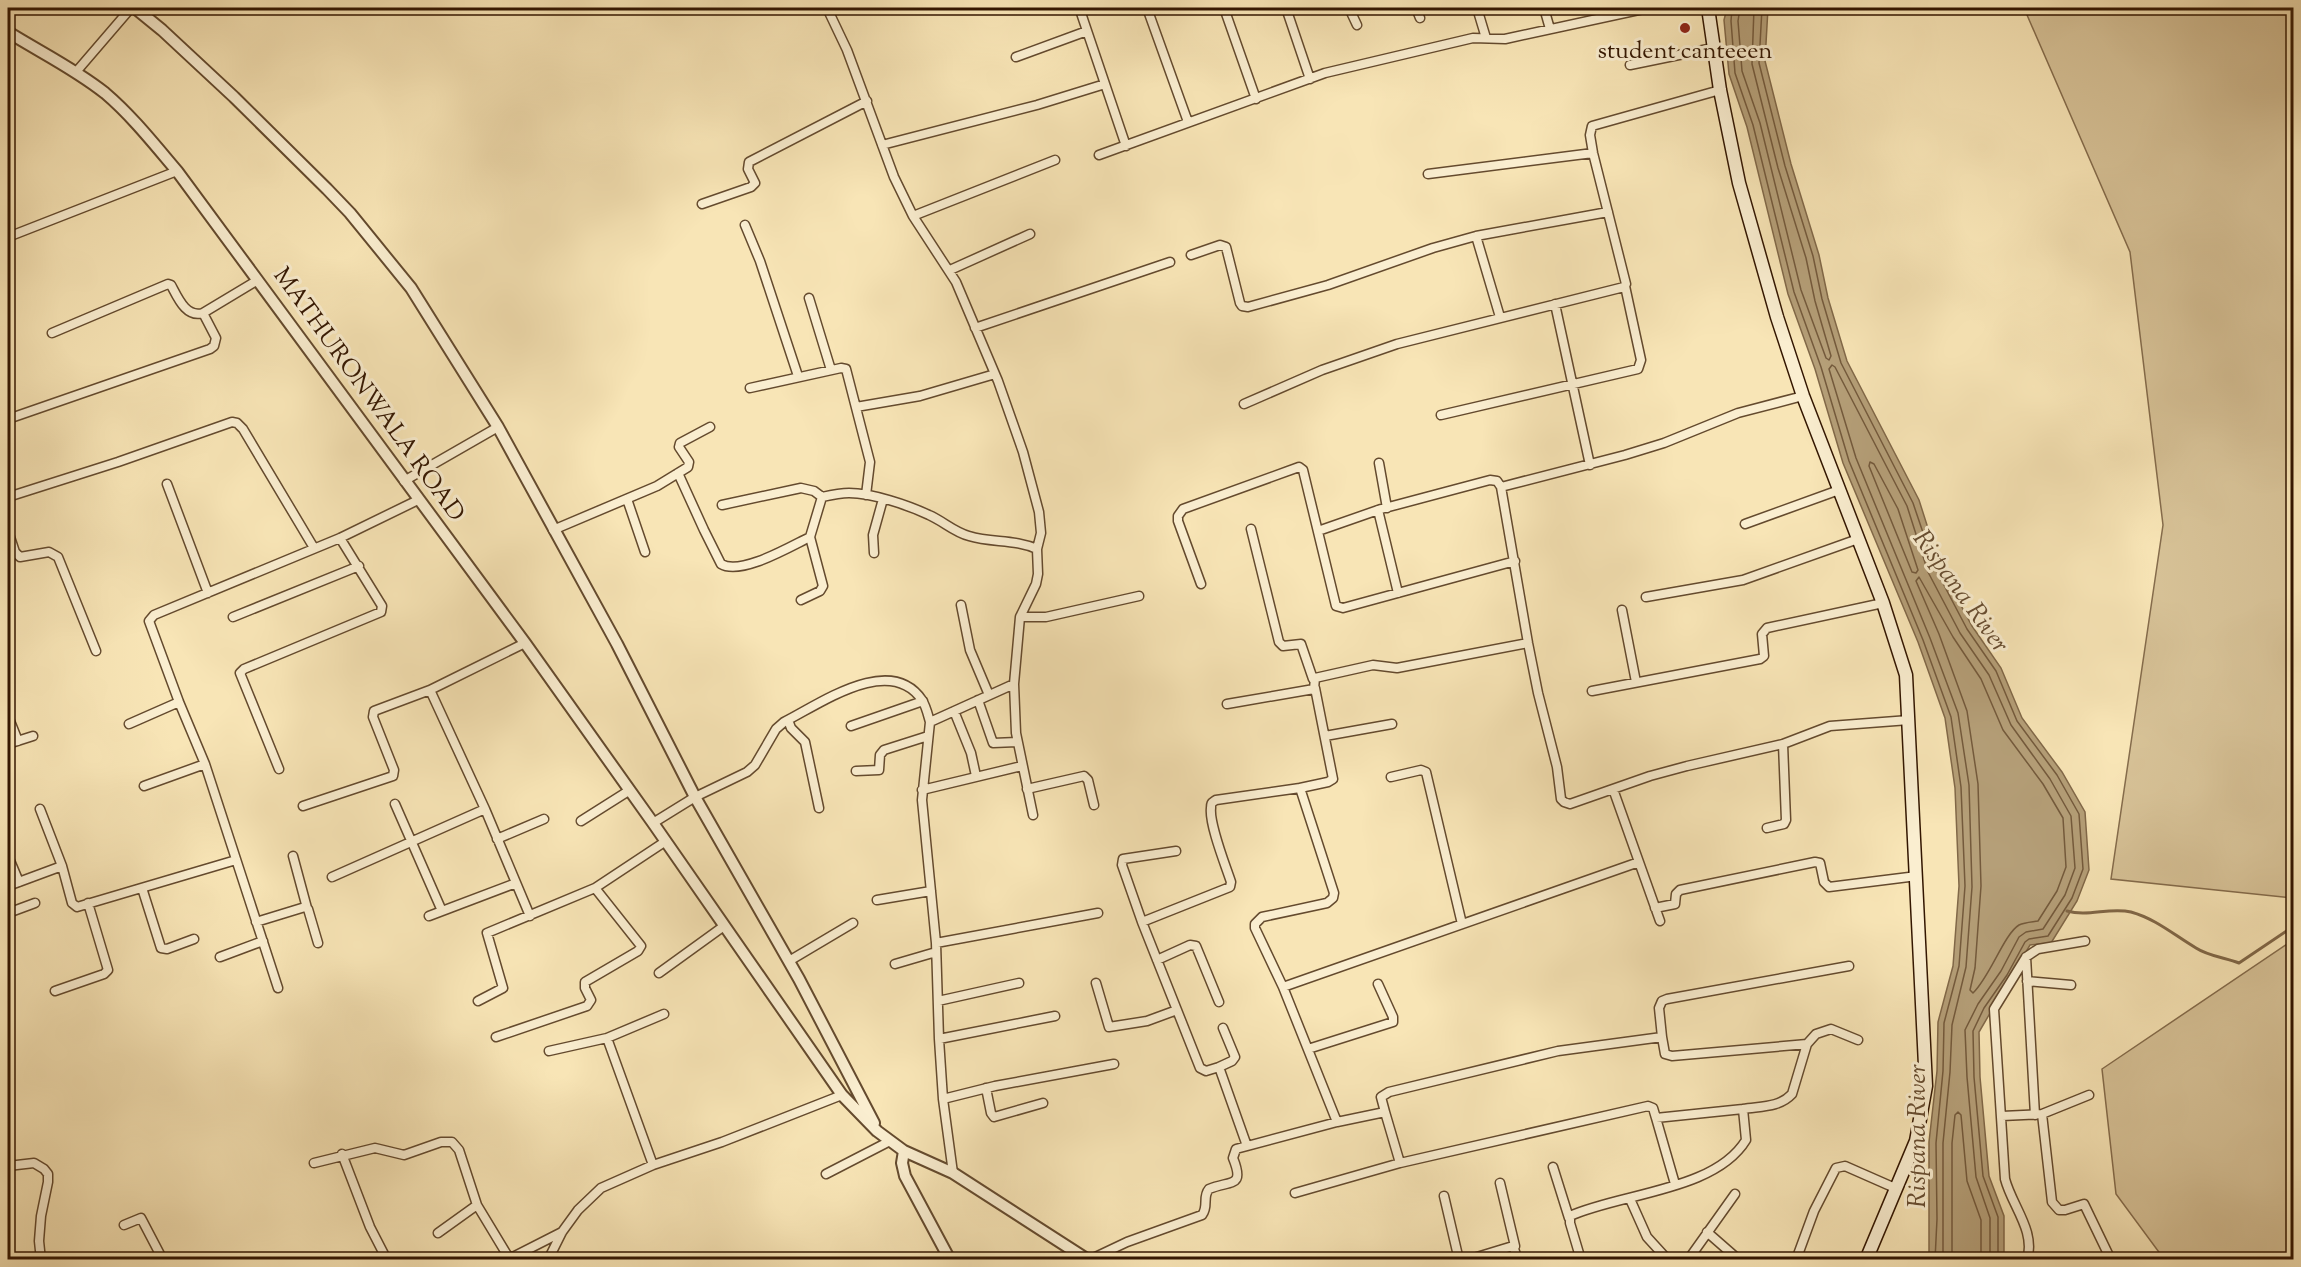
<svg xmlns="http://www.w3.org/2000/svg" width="2301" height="1267" font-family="'Sorts Mill Goudy',serif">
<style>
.green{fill:#d7c297;stroke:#856c4c;stroke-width:1.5}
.water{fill:#b59f78;stroke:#816848;stroke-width:1.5}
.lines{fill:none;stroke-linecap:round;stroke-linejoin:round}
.shore{stroke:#745a3c;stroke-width:1.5}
.stream{stroke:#816848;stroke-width:3}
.minor-casing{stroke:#644a2e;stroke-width:11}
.tertiary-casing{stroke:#644a2e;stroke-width:14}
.secondary-casing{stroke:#331601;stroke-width:15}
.minor{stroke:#faeed0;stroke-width:8}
.tertiary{stroke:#faeed0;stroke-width:10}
.secondary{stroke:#faeed0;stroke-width:12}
.poi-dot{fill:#8f2418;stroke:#faeed0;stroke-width:2}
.labels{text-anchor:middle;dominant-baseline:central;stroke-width:6;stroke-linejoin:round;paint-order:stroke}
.poi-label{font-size:24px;fill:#331601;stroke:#faeed0}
.street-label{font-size:24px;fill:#331601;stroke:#faeed0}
.water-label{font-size:26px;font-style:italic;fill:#674d31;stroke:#faeed0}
</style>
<rect width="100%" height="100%" fill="#f8e5b6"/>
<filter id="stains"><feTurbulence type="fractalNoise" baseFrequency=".00333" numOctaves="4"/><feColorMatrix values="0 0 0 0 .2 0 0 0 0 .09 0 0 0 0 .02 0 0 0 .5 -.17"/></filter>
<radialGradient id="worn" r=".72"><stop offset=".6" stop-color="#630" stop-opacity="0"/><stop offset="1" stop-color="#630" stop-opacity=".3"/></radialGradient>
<path class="green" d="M 2024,8 L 2293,8 L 2293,898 L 2111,879 L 2163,525 L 2130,252 Z
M 2293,940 L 2293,1259 L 2164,1259 L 2116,1194 L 2102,1069 Z"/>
<path class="water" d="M 1727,8 L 1768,8 L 1765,61 L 1791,164 L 1819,255 L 1828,298 L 1847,361 L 1919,500 L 1940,566 L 1972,626 L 2001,668 L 2022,718 L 2062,772 L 2085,812 L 2089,870 L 2077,901 L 2051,943 L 2030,945 L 1979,1032 L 1980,1077 L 1989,1176 L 2004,1216 L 2004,1259 L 1929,1259 L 1929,1142 L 1937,1071 L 1938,1022 L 1953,966 L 1959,886 L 1955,788 L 1945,718 L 1918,642 L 1843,463 L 1815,369 L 1788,294 L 1747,127 L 1729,74 L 1724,20 Z"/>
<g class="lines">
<path class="shore" d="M 1732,8 L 1731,21 L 1735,73 L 1753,125 L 1794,292 L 1821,367 L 1849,461 L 1923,640 L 1951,717 L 1961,787 L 1965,886 L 1959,966 L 1944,1023 L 1943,1071 L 1936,1143 L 1937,1219 L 1935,1260
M 1740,8 L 1738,21 L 1742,71 L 1760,123 L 1801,290 L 1826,358 L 1829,360 L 1831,356 L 1815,301 L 1806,258 L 1778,168 L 1752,64 L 1754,8
M 1762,8 L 1759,63 L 1785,166 L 1813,256 L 1822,299 L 1841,363 L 1913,503 L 1935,568 L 1967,629 L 1996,671 L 2017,721 L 2057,775 L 2079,814 L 2083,869 L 2072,898 L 2048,936 L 2029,939 L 2025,942 L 2007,975 L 1984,1008 L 1973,1031 L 1974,1077 L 1983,1176 L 1998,1217 L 1998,1260
M 1870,462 L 1874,464 L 1898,509 L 1918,570 L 1916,573 L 1912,572 L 1869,466 Z
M 1919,577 L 1953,637 L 1981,679 L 2003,730 L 2043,784 L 2063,818 L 2066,867 L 2057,891 L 2038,921 C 2032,922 2025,922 2019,925 C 2004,934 1990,977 1973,993 L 1970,990 L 1975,968 L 1981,886 L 1978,784 L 1967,711 L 1939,634 L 1916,581 Z
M 1943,1260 L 1943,1143 L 1950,1072 L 1952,1025 L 1966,967 L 1972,887 L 1969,785 L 1958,713 L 1930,638 L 1856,458 L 1829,369 L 1832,365 L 1835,367 L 1907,506 L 1928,572 L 1960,633 L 1989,675 L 2011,725 L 2050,779 L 2071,816 L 2075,868 L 2065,895 L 2043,929 L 2026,932 L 2019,937 L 2001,971 L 1978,1004 L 1965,1030 L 1967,1077 L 1976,1177 L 1990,1218 L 1990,1260
M 1952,1260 L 1952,1143 L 1955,1115 L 1958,1112 L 1961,1115 L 1967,1181 L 1981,1220 L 1981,1260"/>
<path class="stream" d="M 2067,911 C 2088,917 2110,907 2131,912 C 2156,919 2174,935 2196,948 C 2208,956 2226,958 2239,963 L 2291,928 L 2294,929"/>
<defs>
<path id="minor" d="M 827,8 L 847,50 L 894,177 L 913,216 L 956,282 L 998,381 L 1023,452 L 1039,512 L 1041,533 L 1037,549
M 1147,8 L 1188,122
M 1224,8 L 1256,99
M 1286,8 L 1310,79
M 1349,8 L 1357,25
M 1416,8 L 1420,18
M 1477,8 L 1486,38
M 1544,8 L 1550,29
M 1080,10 L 1126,146
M 1016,57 L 1087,31
M 1630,65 L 1713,48
M 76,72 L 131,8
M 882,145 L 1037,105 L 1105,84
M 1099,155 L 1325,73 L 1473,38 L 1505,39 L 1648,8
M 1428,174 L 1593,153
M 702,204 L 751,187 L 755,183 L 748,169 L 749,162 L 867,101
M 913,216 L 1055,160
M 745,225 L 760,261 L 798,376
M 1476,236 L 1500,317
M 8,237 L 177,171
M 1191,255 L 1220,245 L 1226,247 L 1240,303 L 1242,306 L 1248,307 L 1328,285 L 1433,248 L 1476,236 L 1608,212
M 950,270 L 1030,234
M 809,298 L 831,370
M 1555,304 L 1590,465
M 975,328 L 1170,262
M 52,333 L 168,284 L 171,285 C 178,298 186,318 203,313
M 750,388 L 841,368 L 846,369 L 870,462 L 866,495
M 1803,396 L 1738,413 L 1664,443 L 1625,455 L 1501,487 L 1528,643 L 1538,693 L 1557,767 L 1561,799 L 1564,802 L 1570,804 L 1650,776 L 1687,766 L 1783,744 L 1830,726 L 1909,720
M 1244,404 L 1322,370 L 1397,344 L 1624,287 L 1626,284 L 1593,153 L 1590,135 L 1592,126 L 1720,90
M 856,407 L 920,396 L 995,374
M 1441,415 L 1638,369 L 1641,360 L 1625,286
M 8,419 L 210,349 L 214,346 L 216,338 L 203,313 L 258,280
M 1379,463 L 1387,508
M 678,473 L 704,530 L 721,564 C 741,576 791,546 810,537 L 822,497 C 831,495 840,493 849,493 C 872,493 908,505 929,515 C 943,521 954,532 969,536 C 992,543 1015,539 1037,549 L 1038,574 L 1036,584 L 1020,617 L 1014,684 L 930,722 L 922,800 L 936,943 L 939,1039 L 943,1099 L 953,1173
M 404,481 L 498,427
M 167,484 L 208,593
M 8,497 L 118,462 L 232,422 L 237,423 L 243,429 L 314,548
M 627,499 L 645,552
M 722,505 L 801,488 L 814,491 L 822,497
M 1378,510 L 1398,593
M 1745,524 L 1839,490
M 1251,529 L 1279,642 L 1283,646 L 1301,644 L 1313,679
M 553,530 L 657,486 L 688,467 L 689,462 L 679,447 L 680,443 L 710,427
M 8,531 L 15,552 L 20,557 L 49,552 L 58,557 L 96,651
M 1318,531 L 1381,509 L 1490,480 L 1497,481 L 1501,487
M 874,553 L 873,535 L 883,499
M 1201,584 L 1178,521 L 1178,516 L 1183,509 L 1299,467 L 1303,470 L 1336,606 L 1343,608 L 1515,561
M 1646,597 L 1743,580 L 1858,539
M 801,600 L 820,591 L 823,586 L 810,537
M 961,605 L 970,650 L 989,695
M 1622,610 L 1636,682
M 233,617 L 359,566
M 1020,617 L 1046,617 L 1139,596
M 525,643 L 430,690 L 485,809 L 530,916
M 1014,684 L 1016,733 L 1033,815
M 1592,691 L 1760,659 L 1764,656 L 1762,634 L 1767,628 L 1883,603
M 978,700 L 993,743 L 1017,742
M 1227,704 L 1314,689 L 1315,678 L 1373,665 L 1397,668 L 1528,643
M 954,711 L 971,753 L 976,776
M 8,716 L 18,741
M 788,720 L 791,728 L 805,742 L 819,808
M 129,724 L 179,702
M 851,726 L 923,701
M 1325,736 L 1392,724
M 8,744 L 33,736
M 279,769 L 240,673 L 244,669 L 381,612 L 382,606 L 340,538
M 856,771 L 879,770 L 880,755 L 884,750 L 928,736
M 1391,777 L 1421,770 L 1426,772 L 1462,924
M 144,786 L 205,764
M 1300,788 L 1328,782 L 1333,779 L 1315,688
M 1027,789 L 1084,776 L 1088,780 L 1094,805
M 1613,789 L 1660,921
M 922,790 L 1022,766
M 395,804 L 442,911
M 303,806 L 393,776 L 394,770 L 373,717 L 374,711 L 430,690
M 40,809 L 62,866 L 72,903 L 77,907 L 236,860
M 581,821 L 630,790
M 653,823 L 695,797 L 747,772 L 755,765 L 776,729 L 784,722 C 820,704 890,653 922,700 C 926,706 928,715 930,722
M 1767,828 L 1784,824 L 1786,820 L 1783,744
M 497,839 L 544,819
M 1176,851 L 1123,859 L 1122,865 L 1142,922 L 1200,1068 L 1206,1071 L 1219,1067 L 1247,1146
M 8,856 L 19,882
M 293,856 L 307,908
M 332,877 L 485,809
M 8,886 L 62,866
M 142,888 L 161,948 L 167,949 L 194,939
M 595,888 L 666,841
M 877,900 L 931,891
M 1655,908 L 1675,904 L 1676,894 L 1680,890 L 1815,862 L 1820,863 L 1824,882 L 1829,887 L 1917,876
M 8,913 L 35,903
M 429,916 L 516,883
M 256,922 L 305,907 L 308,909 L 318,943
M 1142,922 L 1230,887 L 1231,882 C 1225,864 1209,824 1211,808 C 1211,802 1212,803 1216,800 L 1300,788 L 1334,893 L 1333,898 L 1327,903 L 1262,917 L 1255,924 L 1255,928 L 1283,987 L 1337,1122
M 936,943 L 1098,913
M 220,957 L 263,941
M 2026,957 L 2035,1115
M 1157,960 L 1190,945 L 1196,946 L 1219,1002
M 789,961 L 853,923
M 895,964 L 936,952
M 659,973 L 724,926
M 2027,981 L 2071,985
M 1096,983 L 1109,1027 L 1147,1021 L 1177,1010
M 1283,987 L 1639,862
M 278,988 L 205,764 L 179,702 L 149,621 L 154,615 L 340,538 L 418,500
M 55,991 L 104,974 L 108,970 L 88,903
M 478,1001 L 503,988 L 487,933 L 595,888 L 641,946 L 638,951 L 585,982 L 585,988 L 591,1000 L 587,1006 L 496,1037
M 938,1001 L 1019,983
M 1662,1037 L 1665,1054 L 1672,1056 L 1807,1044 L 1816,1034 L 1831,1029 L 1858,1040
M 607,1038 L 653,1165
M 939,1039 L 1055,1016
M 1308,1049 L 1393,1022 L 1393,1017 L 1378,984
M 549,1051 L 607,1038 L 664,1014
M 1219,1067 L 1232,1061 L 1235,1057 L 1223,1028
M 986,1088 L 991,1113 L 994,1117 L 1043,1103
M 943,1099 L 995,1086 L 1114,1064
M 1743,1109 C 1760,1106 1779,1108 1792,1094 L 1807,1044
M 1385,1112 L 1400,1163 L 1648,1106 L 1653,1108 L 1656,1118 L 1743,1109 L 1746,1140 C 1715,1191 1621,1193 1570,1216 L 1570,1223 L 1581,1260
M 2042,1114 L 2052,1202 L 2059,1210 L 2065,1210 L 2084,1204 L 2111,1260
M 2002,1116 L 2042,1114 L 2089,1095
M 1656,1118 L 1675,1184
M 342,1154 L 370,1227 L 387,1260
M 314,1163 L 375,1148 L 404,1155 L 441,1142 L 452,1142 L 459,1150 L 477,1205 L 509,1258
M 8,1166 L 34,1163 L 44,1169 L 48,1174 L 48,1182 L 41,1216 L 39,1241 L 41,1260
M 1553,1167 L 1569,1218
M 826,1174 L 890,1141
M 1500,1183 L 1515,1246
M 1295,1193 L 1400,1163
M 1444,1196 L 1459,1260
M 1630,1199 L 1647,1237 L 1668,1260
M 124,1225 L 141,1218 L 163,1260
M 1707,1232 L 1739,1260
M 438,1233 L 477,1205
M 507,1260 L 562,1232
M 548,1260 L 562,1232 L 578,1210 L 601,1188 L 653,1165 L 722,1142 L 842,1095
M 1089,1260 L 1127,1242 L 1202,1215 C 1209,1206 1202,1197 1209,1189 C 1231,1180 1245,1188 1233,1158 L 1236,1149 L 1337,1122 L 1385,1112 L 1381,1097 L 1389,1092 L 1558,1051 L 1662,1037 L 1659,1008 L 1662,1001 L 1667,999 L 1849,966
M 1467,1260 L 1513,1246 L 1518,1260
M 1688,1260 L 1735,1194
M 1796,1260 L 1814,1211 L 1836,1168 L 1845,1166 L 1895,1188
M 2027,1260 C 2036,1231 2012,1206 2005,1179 L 1994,1009 L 2026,957 L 2038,949 L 2085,941"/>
<path id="tertiary" d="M 135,8 L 162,30 L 234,97 L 327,189 L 350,213 L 411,288 L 498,427 L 617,644 L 695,797 L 799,979 L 874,1123
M 8,32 C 40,52 75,69 105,93 C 132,116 154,144 177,171 L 525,643 L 653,823 L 842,1095 L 877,1131 L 904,1151 L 953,1173 L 1088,1260
M 904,1151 L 902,1163 L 905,1176 L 950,1260"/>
<path id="secondary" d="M 1708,8 L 1720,90 L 1739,183 L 1777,317 L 1803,396 L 1883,603 L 1906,675 L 1926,1086 L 1916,1141 L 1866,1260"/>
</defs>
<use href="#minor" class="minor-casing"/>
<use href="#tertiary" class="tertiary-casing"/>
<use href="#secondary" class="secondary-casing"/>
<use href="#minor" class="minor"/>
<use href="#tertiary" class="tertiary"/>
<use href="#secondary" class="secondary"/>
</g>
<circle class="poi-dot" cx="1685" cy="28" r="6"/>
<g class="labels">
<g class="poi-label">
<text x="1685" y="52">student canteeen</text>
</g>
<g class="street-label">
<text transform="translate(368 395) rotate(54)">MATHURONWALA ROAD</text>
</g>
<g class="water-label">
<text transform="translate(1960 592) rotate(54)">Rispana River</text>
<text transform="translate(1918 1136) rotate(-90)">Rispana River</text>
</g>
</g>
<rect width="2301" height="1267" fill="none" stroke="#f8e5b6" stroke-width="30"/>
<rect x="9" y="9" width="2283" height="1249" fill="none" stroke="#331601" stroke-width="3"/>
<rect x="15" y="15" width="2271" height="1237" fill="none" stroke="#331601" stroke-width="1.5"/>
<rect width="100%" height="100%" filter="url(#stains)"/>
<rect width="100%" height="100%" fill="url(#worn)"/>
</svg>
